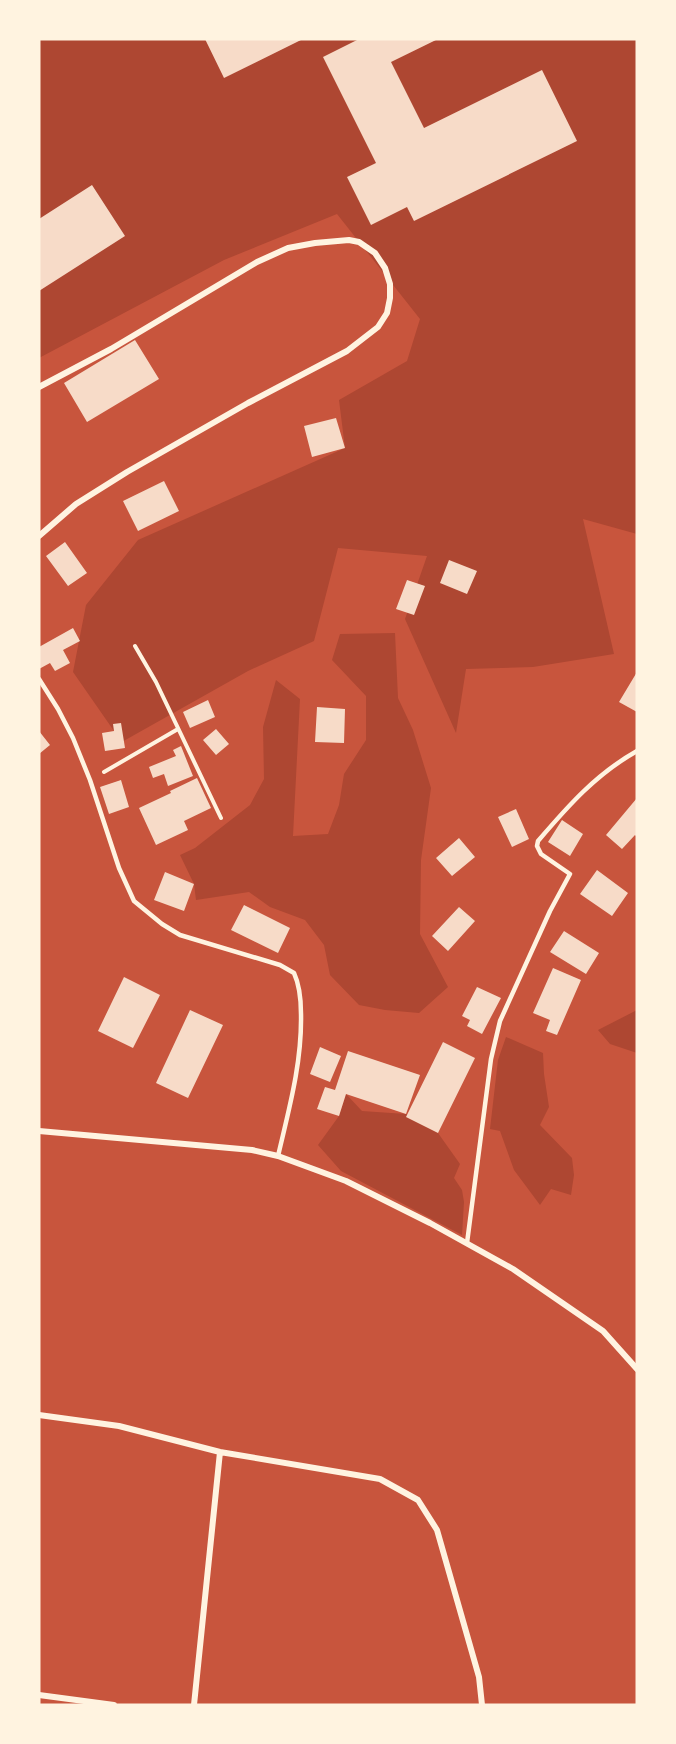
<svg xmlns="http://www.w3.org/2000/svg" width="676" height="1744" font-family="'Source Sans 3',sans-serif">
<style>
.green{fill:#ae4732}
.building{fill:#f7dbc8}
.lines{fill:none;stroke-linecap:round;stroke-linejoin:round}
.path{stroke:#fff3e0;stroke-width:4}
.service{stroke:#fff3e0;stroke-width:4.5}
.minor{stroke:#fff3e0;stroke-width:6}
</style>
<rect width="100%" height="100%" fill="#c8553d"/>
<path class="green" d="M 39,39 L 637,39 L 637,534 L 583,519 L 614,654 L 533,667 L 466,669 L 456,733 L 405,619 L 427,556 L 338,548 L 314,641 L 248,671 L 120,743 L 114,731 L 73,672 L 86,605 L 138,540 L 345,448 L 339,400 L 407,361 L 420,319 L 337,214 L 224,260 L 39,358 Z
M 395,633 L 398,698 L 413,730 L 431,788 L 421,860 L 420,934 L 448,987 L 419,1013 L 385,1010 L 359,1005 L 330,975 L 324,945 L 305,920 L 270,907 L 249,892 L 196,900 L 194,884 L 180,855 L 195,848 L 250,805 L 264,779 L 263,727 L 276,680 L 300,699 L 293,836 L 328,834 L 339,805 L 344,774 L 366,740 L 366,696 L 332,660 L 340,634 Z
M 637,1010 L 637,1053 L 610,1044 L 598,1030 Z
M 506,1037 L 543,1053 L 544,1074 L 549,1107 L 540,1125 L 572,1158 L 574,1175 L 571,1195 L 551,1189 L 540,1205 L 514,1170 L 500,1131 L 490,1129 L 498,1060 Z
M 346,1094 L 362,1111 L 406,1114 L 438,1133 L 460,1164 L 454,1178 L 462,1190 L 464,1202 L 462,1235 L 341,1171 L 318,1145 L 339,1116 Z"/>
<path class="building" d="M 205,39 L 303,39 L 224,78 Z
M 359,39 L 438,39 L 391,62 L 424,128 L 542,70 L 577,141 L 414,221 L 407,207 L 371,225 L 347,177 L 376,163 L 323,57 Z
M 92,185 L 125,236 L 39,291 L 39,219 Z
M 135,340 L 159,379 L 87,422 L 64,383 Z
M 336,418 L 345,448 L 312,457 L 304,426 Z
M 164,481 L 179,511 L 138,531 L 123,501 Z
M 65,542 L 87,573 L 68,586 L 46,556 Z
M 449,560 L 477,571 L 467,594 L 440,583 Z
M 407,580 L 425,586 L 414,615 L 396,609 Z
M 73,628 L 80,641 L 63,650 L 70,663 L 55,671 L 50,663 L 39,669 L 39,647 Z
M 637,672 L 637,712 L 619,702 Z
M 208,700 L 215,717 L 190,728 L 183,712 Z
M 317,707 L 345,709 L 344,743 L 315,742 Z
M 121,723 L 125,748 L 105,751 L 102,733 L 114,731 L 113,724 Z
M 216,729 L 229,744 L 216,755 L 203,740 Z
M 39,731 L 50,745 L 39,754 Z
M 181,746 L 193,776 L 168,786 L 164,774 L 153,778 L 149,767 L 176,756 L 173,750 Z
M 197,778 L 211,808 L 184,821 L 188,830 L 156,845 L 139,808 L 171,793 L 170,791 Z
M 121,780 L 129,807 L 109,814 L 100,787 Z
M 637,798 L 637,837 L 635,835 L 622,849 L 606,835 Z
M 516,809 L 529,839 L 512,847 L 498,817 Z
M 562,820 L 583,834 L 570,856 L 548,842 Z
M 459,838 L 475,857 L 452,876 L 436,858 Z
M 597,870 L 628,893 L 612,916 L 580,894 Z
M 165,872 L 194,884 L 184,911 L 154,900 Z
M 244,905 L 290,928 L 278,953 L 231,930 Z
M 459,907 L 475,921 L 448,951 L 432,936 Z
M 564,931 L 599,953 L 586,974 L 550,952 Z
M 553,968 L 581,980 L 557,1035 L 546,1031 L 550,1020 L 533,1013 Z
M 124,977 L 160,995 L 133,1048 L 98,1031 Z
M 477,987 L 501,998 L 482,1034 L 467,1026 L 470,1020 L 462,1016 Z
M 190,1010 L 223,1025 L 188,1098 L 156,1083 Z
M 443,1042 L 475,1058 L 438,1133 L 406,1117 Z
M 320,1047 L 341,1056 L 330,1082 L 310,1074 Z
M 348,1051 L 420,1075 L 406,1114 L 346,1094 L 339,1116 L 317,1109 L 325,1087 L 335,1090 Z"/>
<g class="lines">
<path class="path" d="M 135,646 L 156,682 L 221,818
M 104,772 L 178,729"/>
<path class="service" d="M 39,679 L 58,709 L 73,738 L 90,780 L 119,868 L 134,901 L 162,924 L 180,935 L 280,965 L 294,973 C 300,986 301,999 301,1014 C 302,1063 289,1109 278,1156
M 467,1243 L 491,1059 L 500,1021 L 550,911 L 570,874 L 541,854 L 537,846 L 538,841 C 568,806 596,774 637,751"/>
<path class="minor" d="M 39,387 L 111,349 L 257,262 L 288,248 L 315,243 L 349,240 L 359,242 L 375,253 L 385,268 L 390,284 L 390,298 L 387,313 L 378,327 L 347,351 L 248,403 L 127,472 L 76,504 L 39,536
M 39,1131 L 252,1150 L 278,1156 L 346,1181 L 430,1223 L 513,1269 L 603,1331 L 637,1369
M 39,1415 L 119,1426 L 220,1452 L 380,1479 L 418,1500 L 437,1530 L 479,1677 L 482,1705
M 39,1695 L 114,1705
M 194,1705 L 220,1452"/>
</g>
<rect width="676" height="1744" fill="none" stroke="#fff3e0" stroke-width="81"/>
</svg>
